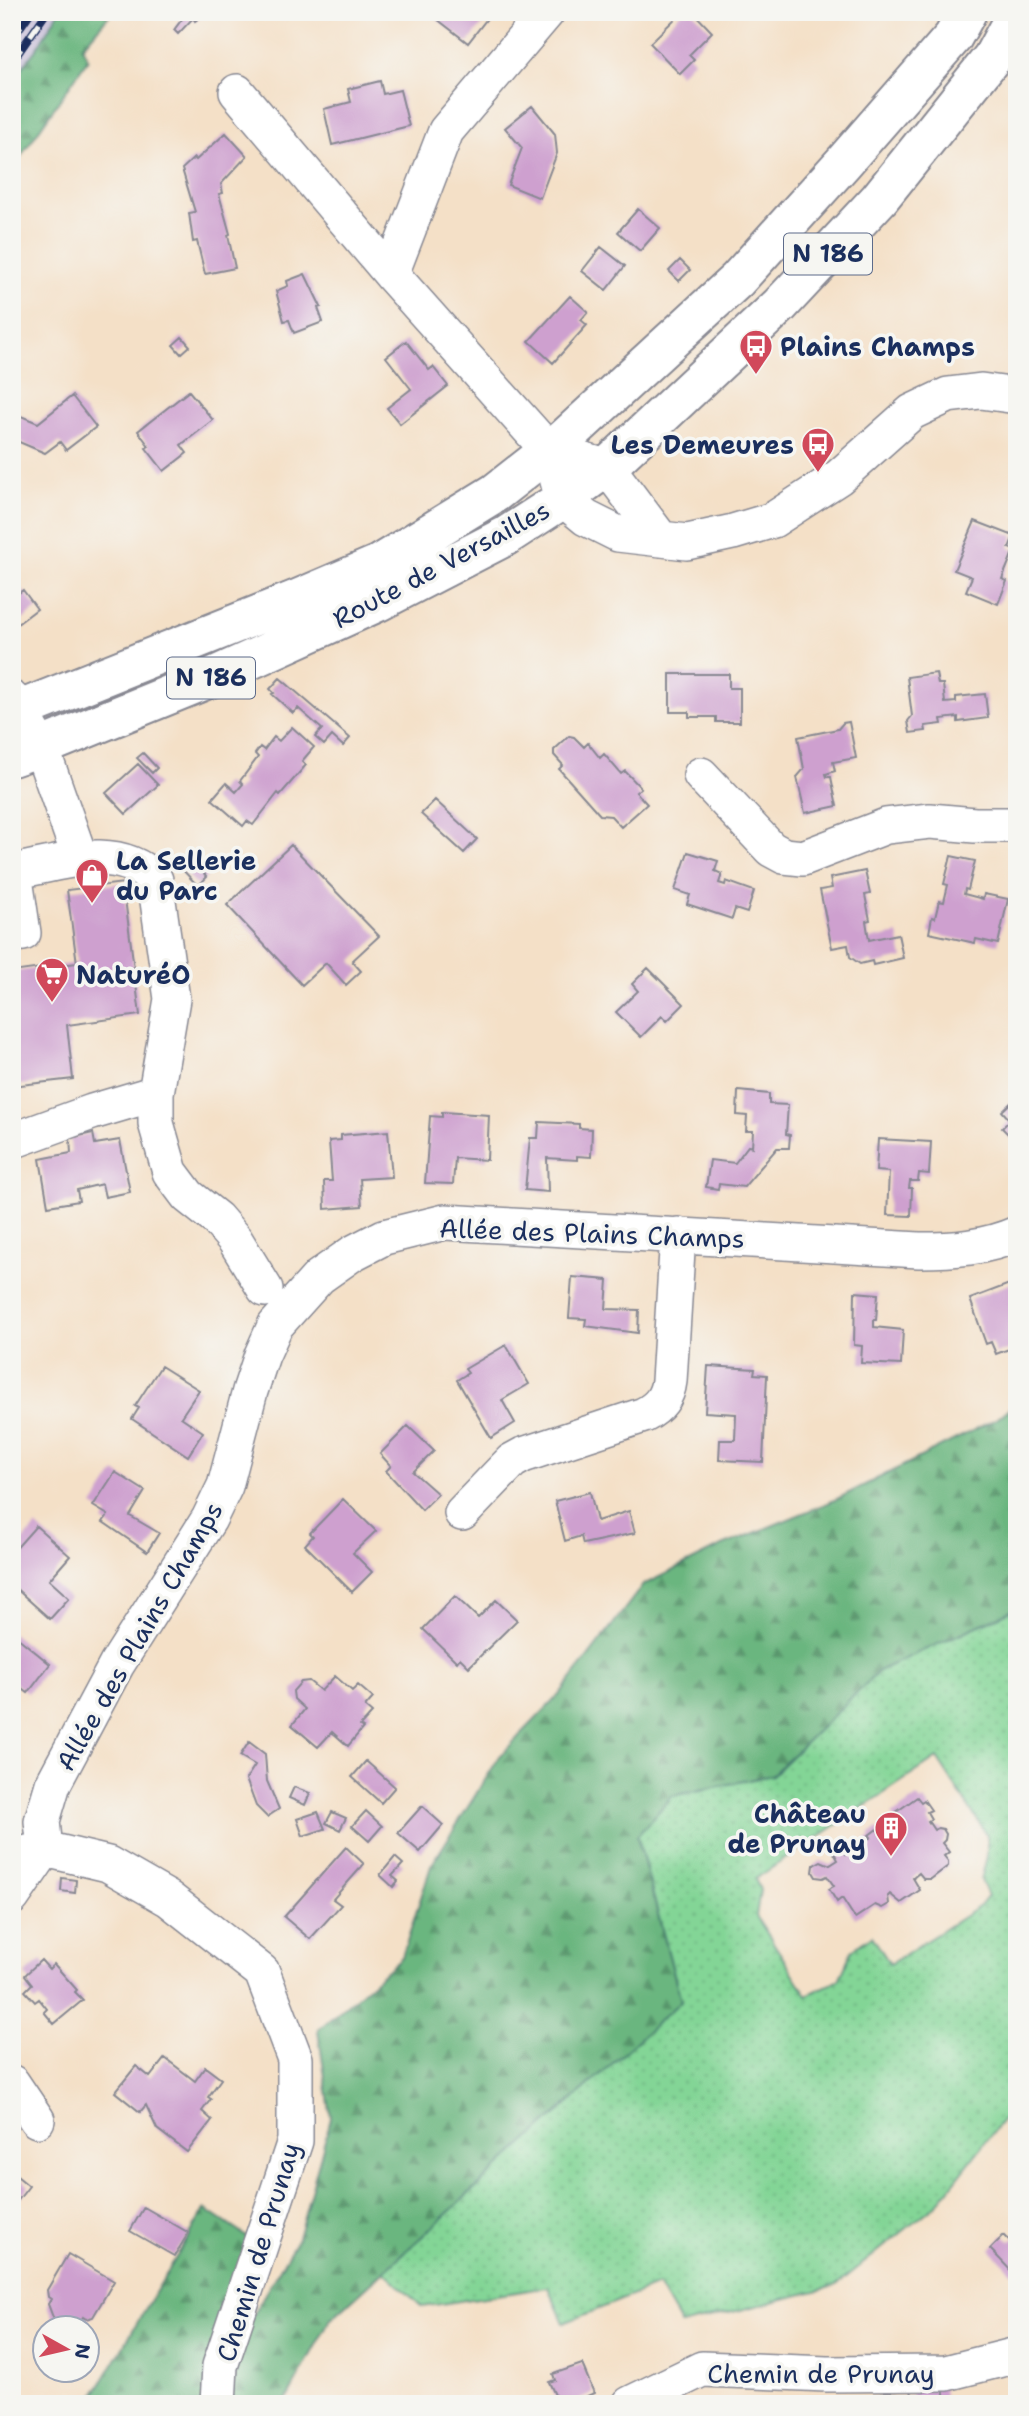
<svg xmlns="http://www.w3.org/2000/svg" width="1029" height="2416" font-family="'Shantell Sans',sans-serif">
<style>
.industrial{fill:#c8bfd8}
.grass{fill:url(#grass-dots);stroke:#4f827a;stroke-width:2;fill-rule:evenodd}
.forest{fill:url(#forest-firs);stroke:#42726e;stroke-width:2}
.building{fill:#cea0cf}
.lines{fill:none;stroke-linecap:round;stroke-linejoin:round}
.minor-casing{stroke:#888892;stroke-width:38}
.major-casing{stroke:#888892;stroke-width:42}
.minor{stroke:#fff;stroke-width:35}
.major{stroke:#fff;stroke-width:38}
.rail-casing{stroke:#1b2f5e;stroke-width:8}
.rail{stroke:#f6f6f2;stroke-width:5;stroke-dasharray:16;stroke-linecap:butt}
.labels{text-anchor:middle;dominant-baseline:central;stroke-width:7;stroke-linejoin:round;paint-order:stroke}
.shield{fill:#f6f6f2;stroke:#5d6b8a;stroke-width:2}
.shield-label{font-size:24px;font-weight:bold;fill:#1b2f5e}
.poi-label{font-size:26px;font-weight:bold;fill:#1b2f5e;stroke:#f6f6f2;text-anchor:start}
.street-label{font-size:26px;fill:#1b2f5e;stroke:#f6f6f2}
</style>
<defs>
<pattern id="grass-dots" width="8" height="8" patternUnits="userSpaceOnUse" patternTransform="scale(1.75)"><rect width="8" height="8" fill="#83d596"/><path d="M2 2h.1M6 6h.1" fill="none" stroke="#71b784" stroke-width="1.8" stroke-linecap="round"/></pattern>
<pattern id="forest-firs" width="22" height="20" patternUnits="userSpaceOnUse" patternTransform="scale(1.75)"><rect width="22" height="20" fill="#6ab67f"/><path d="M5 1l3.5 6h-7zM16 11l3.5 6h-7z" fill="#56946b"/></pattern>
</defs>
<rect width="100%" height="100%" fill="#f6f6f2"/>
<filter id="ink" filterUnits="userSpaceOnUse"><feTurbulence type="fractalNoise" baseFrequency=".0143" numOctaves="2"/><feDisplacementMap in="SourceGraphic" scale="14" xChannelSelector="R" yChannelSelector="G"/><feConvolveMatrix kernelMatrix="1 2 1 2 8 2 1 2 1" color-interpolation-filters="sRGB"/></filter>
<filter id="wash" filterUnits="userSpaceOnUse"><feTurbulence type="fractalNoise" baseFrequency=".00686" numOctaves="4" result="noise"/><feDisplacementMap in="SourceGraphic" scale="28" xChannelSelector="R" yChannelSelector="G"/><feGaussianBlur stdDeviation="1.57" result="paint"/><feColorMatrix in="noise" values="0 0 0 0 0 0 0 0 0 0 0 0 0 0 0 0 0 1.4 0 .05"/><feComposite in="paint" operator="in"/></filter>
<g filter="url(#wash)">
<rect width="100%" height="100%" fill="#f4e0c7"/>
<path class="industrial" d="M 12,12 L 112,12 L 82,47 L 88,59 L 12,169 Z"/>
<path class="grass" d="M 1017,1608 L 1017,2101 L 938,2203 L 835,2286 L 681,2325 L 658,2285 L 564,2323 L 548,2287 L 422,2307 L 384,2271 L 681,2001 L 637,1835 L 672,1796 L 772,1775 L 880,1670 ZM 937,1758 L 987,1835 L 987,1856 L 981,1880 L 988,1896 L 980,1906 L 890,1964 L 872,1936 L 852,1950 L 839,1980 L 807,1995 L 756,1916 L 760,1890 L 755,1879 Z"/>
<path class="forest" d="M 59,12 L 112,12 L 82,47 L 88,59 L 12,169 L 12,81 L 37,48 Z
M 1017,1402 L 1017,1608 L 880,1670 L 772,1775 L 672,1796 L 637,1836 L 681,2001 L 329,2321 L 284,2404 L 234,2404 L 232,2393 L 247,2324 L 298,2238 L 331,2118 L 318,2030 L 402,1957 L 431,1866 L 500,1756 L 559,1695 L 643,1585 L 720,1547 L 835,1500 L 998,1418 Z
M 205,2209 L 248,2238 L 205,2404 L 89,2404 Z"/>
<g id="blocks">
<path class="building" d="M 182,12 L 207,12 L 195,21 L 193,18 L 178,34 L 174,30 L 185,15 Z
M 428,12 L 492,12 L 468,43 Z
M 682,12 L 693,12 L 712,32 L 689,55 L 694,60 L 680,74 L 650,43 Z
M 380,81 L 383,94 L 400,90 L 409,126 L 332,145 L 324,109 L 351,102 L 348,89 Z
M 532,106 L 555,134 L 557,153 L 540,198 L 508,185 L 522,148 L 505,128 Z
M 226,133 L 247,156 L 221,184 L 223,193 L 219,194 L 230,234 L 228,235 L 235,268 L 205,274 L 197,241 L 193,242 L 189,213 L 195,212 L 182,169 L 194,158 L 196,160 Z
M 638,209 L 660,228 L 640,251 L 618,232 Z
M 601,247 L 625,266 L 606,290 L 582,271 Z
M 680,260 L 690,270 L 679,281 L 669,271 Z
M 305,274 L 321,307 L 318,308 L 323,322 L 294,333 L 289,320 L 284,321 L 276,291 L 288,286 L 287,281 Z
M 570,296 L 588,312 L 581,320 L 587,325 L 553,363 L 529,341 Z
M 182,337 L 190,346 L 181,354 L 173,345 Z
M 406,341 L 429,370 L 433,367 L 448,386 L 400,424 L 387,408 L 411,389 L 386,357 Z
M 189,391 L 213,420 L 181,445 L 187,453 L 164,471 L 146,448 L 149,446 L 138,431 Z
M 72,396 L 96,427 L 66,450 L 60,442 L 45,453 L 12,439 L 21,416 L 38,423 Z
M 975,521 L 1014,536 L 1009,548 L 1014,550 L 1002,579 L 1007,581 L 998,604 L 966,591 L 972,577 L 954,570 Z
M 23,590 L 37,609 L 12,628 L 12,598 Z
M 936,673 L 938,684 L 943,684 L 945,703 L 956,702 L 956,697 L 985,694 L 988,718 L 958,722 L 958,717 L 941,719 L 942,724 L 925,726 L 926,731 L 910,733 L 908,721 L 912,716 L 907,677 Z
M 670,674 L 729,674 L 729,688 L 740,688 L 740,722 L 716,722 L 716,717 L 689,717 L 689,712 L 670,712 Z
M 280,678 L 350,738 L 343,746 L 332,736 L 324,745 L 315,737 L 322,729 L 298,708 L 293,713 L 272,694 L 274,693 L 270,689 Z
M 849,722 L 856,758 L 833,762 L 835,771 L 826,774 L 827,777 L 831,777 L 837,806 L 805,813 L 797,777 L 804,769 L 798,737 L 838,729 L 843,723 Z
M 292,727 L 314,747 L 302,761 L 306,765 L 280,795 L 278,793 L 253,825 L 247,821 L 243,826 L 212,799 L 226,783 L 236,792 L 243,784 L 240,781 L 258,757 L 255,754 L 260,747 L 264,750 L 274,737 L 279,741 Z
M 569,736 L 574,737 L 584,747 L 588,743 L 600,758 L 604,754 L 621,774 L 625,771 L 641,788 L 636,792 L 647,804 L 621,827 L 611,816 L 600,815 L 559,769 L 563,765 L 554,755 L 554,750 Z
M 143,753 L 157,768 L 152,773 L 137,758 Z
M 138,764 L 158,785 L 126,814 L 106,793 Z
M 435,800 L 477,839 L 464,853 L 421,814 Z
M 291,845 L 379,936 L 352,961 L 361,971 L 346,985 L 326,963 L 302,985 L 227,905 Z
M 688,852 L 718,861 L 715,871 L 722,874 L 719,883 L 725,885 L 726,881 L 754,891 L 747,913 L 735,909 L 732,919 L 687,904 L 690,895 L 675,890 Z
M 187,854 L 207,877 L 198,886 L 177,864 Z
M 951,856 L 975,861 L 968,890 L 965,889 L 964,894 L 983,899 L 984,894 L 1008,899 L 998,944 L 976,939 L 975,943 L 929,933 L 932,917 L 935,918 L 939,901 L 944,902 L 948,885 L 944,884 Z
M 865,871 L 870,894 L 865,895 L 870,920 L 866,921 L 869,940 L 898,934 L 903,958 L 873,965 L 872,961 L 860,964 L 850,957 L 848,945 L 832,948 L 820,890 L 832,888 L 830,878 Z
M 123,883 L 140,1015 L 67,1025 L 73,1079 L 12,1086 L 12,972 L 77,963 L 67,890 Z
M 648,968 L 684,1004 L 667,1021 L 662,1016 L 641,1037 L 616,1012 L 638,991 L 632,984 Z
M 738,1091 L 769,1094 L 769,1104 L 788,1105 L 786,1134 L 790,1135 L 789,1148 L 777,1148 L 744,1187 L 719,1184 L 718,1189 L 706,1187 L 710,1160 L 735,1163 L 748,1146 L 752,1147 L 753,1131 L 746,1131 L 747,1116 L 737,1115 Z
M 1017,1097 L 1017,1136 L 1013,1139 L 1002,1128 L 1010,1120 L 1002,1111 Z
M 442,1112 L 489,1115 L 487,1160 L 455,1158 L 453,1184 L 425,1183 L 430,1116 L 442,1117 Z
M 539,1122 L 579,1124 L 579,1128 L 592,1129 L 591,1157 L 577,1156 L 577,1160 L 547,1158 L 548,1192 L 525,1190 L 530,1138 L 538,1138 Z
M 388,1131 L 392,1177 L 360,1179 L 362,1206 L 325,1209 L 324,1181 L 332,1181 L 329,1141 L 341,1140 L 341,1135 Z
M 93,1133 L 95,1144 L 120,1140 L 130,1192 L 105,1197 L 102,1184 L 77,1190 L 79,1201 L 48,1206 L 40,1159 L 71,1153 L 70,1138 Z
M 878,1139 L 931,1142 L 929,1174 L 919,1173 L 918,1181 L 910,1181 L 909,1188 L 912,1188 L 911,1216 L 887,1215 L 889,1172 L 876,1171 Z
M 572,1277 L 608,1280 L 606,1309 L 639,1310 L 638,1333 L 585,1326 L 586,1319 L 569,1318 Z
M 1012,1283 L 1017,1295 L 1017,1346 L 996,1354 L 991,1342 L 986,1344 L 970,1299 Z
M 855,1292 L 878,1294 L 876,1320 L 874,1320 L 874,1327 L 903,1330 L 901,1365 L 861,1363 L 862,1346 L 854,1345 Z
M 506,1345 L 529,1384 L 502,1400 L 515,1423 L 491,1438 L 457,1380 L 468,1373 L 465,1369 Z
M 161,1366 L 199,1390 L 181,1417 L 203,1432 L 188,1456 L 132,1419 L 139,1408 L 135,1406 Z
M 708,1366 L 755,1369 L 754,1374 L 767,1375 L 763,1462 L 719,1460 L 720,1440 L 735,1440 L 736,1414 L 705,1412 Z
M 408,1426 L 434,1451 L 413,1472 L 438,1494 L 422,1510 L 386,1471 L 391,1466 L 380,1454 Z
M 115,1472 L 145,1491 L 130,1516 L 159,1533 L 147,1552 L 103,1522 L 108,1515 L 93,1506 Z
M 590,1492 L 597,1521 L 629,1511 L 635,1533 L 583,1544 L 581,1536 L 565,1541 L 555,1501 Z
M 343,1499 L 376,1531 L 353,1553 L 372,1572 L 352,1592 L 305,1545 L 313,1536 L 310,1533 Z
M 36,1526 L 70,1556 L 49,1580 L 69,1598 L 50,1619 L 12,1585 L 12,1553 Z
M 455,1596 L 478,1618 L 496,1600 L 517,1620 L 469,1667 L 460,1658 L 457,1662 L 423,1629 Z
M 12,1633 L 50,1664 L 28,1693 L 12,1681 Z
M 335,1676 L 352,1691 L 358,1685 L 373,1698 L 365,1707 L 372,1713 L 360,1726 L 363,1728 L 348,1746 L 332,1732 L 318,1747 L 292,1725 L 305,1709 L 294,1699 L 293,1691 L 301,1682 L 309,1681 L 321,1691 Z
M 249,1742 L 265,1754 L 267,1781 L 279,1809 L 267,1817 L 256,1806 L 246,1779 L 255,1765 L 240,1756 Z
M 366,1761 L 395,1787 L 381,1803 L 352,1777 Z
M 294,1787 L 310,1793 L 305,1805 L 289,1798 Z
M 917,1797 L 921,1802 L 924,1800 L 931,1810 L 927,1812 L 931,1819 L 928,1821 L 934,1830 L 938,1828 L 943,1829 L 946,1834 L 945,1840 L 942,1843 L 949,1852 L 944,1856 L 948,1861 L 948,1866 L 931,1879 L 924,1879 L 919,1873 L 913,1878 L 920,1890 L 901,1903 L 890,1894 L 888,1896 L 889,1904 L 882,1908 L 875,1905 L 855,1918 L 842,1898 L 837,1902 L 829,1889 L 834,1886 L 827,1876 L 823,1878 L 816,1877 L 813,1872 L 814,1865 L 821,1861 L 830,1865 L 838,1860 L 833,1851 L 841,1846 L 846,1854 L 871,1837 L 869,1835 L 877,1829 L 879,1832 L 896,1821 L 892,1815 Z
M 422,1806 L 443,1825 L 420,1852 L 398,1833 Z
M 366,1811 L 382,1826 L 369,1841 L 352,1826 Z
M 318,1812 L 325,1829 L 303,1836 L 297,1819 Z
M 332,1812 L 346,1818 L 340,1830 L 326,1823 Z
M 346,1847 L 364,1864 L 333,1899 L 341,1905 L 310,1939 L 284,1917 Z
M 395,1857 L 403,1864 L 392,1876 L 398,1881 L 393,1887 L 380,1875 Z
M 62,1878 L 76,1880 L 75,1893 L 61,1891 Z
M 41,1960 L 49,1969 L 54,1964 L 77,1990 L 75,1992 L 83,2000 L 54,2024 L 44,2012 L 47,2009 L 39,1999 L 35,2002 L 25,1991 L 32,1984 L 25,1975 Z
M 165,2058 L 195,2081 L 205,2067 L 221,2079 L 208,2097 L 211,2099 L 202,2111 L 212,2120 L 187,2152 L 157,2129 L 146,2105 L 140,2112 L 115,2092 L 136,2066 L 150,2077 Z
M 12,2172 L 29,2186 L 12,2208 Z
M 144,2207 L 189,2233 L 174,2256 L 130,2231 Z
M 1017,2234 L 1017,2277 L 990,2249 L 1004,2235 L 1010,2241 Z
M 68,2254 L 114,2281 L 93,2317 L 86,2319 L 83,2317 L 80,2323 L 63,2325 L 54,2320 L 48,2304 L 51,2299 L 48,2297 L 47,2290 Z
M 582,2364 L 594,2393 L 570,2404 L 559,2404 L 549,2382 L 555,2380 L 553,2374 Z
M 943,2384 L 945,2404 L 900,2404 L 899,2398 L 912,2396 L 911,2388 Z"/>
</g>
</g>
<g filter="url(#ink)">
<use href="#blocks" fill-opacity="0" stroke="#888892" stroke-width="2"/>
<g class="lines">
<defs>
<path id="minor" d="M 237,92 L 391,274 L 550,452 L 563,499 L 586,518 L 618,534 L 687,542 L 733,532 L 773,520 L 839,477 L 912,412 L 948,395 L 981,391 L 1017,396
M 391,274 L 446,131 L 547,12
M 550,452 L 607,467 L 661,539
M 12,699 L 41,747 L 80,858
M 701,775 L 771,849 L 784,856 L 803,858 L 886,826 L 930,821 L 975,825 L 1017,825
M 12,872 C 59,864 116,841 155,880 L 172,999 L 156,1093 L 156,1123 L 170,1172 L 188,1196 L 217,1219 L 235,1240 L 265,1289
M 12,934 L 23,933 L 14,872
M 12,1141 L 92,1112 L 156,1093
M 462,1513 L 512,1461 L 523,1455 L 644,1415 C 658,1408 667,1398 669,1381 L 678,1235
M 23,1854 L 45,1849 L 108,1864 L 169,1899 L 262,1972 L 295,2059 L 295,2141 L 220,2366 L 218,2404
M 12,1897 L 45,1849 L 42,1821 L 53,1784 L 117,1664 L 209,1519 L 225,1486 L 250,1391 L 262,1355 L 275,1326 L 319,1277 L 353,1253 L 384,1237 L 445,1222 L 919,1250 C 953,1250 985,1248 1017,1234
M 12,2083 L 37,2120
M 630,2404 L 702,2369 L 827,2374 L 946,2373 L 1017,2355"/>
<path id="major" d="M 12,713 L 295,600 L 379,564 L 495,493 L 564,439 L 737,280 L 843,163 L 953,37 L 967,12
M 12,757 L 41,747 L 208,679 L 378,602 L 506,536 L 563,499 L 607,467 L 780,305 L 879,199 L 992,58 L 1017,12"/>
</defs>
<use href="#minor" class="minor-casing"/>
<use href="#major" class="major-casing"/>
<use href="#minor" class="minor"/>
<use href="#major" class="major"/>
<defs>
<path id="rail" d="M 12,39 L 31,12
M 12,62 L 47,12"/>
</defs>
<use href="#rail" class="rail-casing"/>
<use href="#rail" class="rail"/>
</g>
</g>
<defs>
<symbol id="bus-pin" viewBox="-11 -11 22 30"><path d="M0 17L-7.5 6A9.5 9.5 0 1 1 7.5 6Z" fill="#d1495b" stroke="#f6f6f2"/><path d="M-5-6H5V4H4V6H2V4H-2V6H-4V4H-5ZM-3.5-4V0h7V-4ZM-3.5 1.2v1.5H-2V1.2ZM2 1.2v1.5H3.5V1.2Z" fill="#fff"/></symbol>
<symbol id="shop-pin" viewBox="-11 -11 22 30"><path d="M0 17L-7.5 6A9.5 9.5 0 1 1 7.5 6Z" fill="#d1495b" stroke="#f6f6f2"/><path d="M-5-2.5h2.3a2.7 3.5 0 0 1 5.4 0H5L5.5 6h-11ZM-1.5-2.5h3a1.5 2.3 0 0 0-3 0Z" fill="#fff"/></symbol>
<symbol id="supermarket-pin" viewBox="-11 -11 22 30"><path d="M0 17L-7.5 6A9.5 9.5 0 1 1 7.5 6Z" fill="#d1495b" stroke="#f6f6f2"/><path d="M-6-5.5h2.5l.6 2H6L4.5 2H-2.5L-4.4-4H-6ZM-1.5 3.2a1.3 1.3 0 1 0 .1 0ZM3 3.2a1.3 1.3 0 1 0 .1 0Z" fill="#fff"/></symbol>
<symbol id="building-pin" viewBox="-11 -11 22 30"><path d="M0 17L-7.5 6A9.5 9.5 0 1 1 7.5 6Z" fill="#d1495b" stroke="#f6f6f2"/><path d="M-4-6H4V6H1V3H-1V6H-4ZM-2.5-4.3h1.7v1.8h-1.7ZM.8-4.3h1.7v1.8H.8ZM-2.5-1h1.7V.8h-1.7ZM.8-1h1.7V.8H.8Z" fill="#fff"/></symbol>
</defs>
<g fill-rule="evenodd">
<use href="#bus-pin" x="737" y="327" width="38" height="52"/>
<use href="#bus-pin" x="799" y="425" width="38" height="52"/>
<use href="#shop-pin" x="73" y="856" width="38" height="52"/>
<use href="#supermarket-pin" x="33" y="955" width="38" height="52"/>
<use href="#building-pin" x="872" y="1809" width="38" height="52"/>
</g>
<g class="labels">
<g class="shield">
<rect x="784" y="233.5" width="88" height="41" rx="5"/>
<rect x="167" y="657.5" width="88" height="41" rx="5"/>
</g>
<g class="shield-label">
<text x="828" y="254">N 186</text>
<text x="211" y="678">N 186</text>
</g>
<g class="poi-label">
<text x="780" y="346">Plains Champs</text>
<text x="794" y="444" text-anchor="end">Les Demeures</text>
<text x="116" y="860">La Sellerie<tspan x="116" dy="30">du Parc</tspan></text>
<text x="76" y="974">NaturéO</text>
<text x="866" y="1813" text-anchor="end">Château<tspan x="866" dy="30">de Prunay</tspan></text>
</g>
<g class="street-label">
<text transform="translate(441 564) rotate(-28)">Route de Versailles</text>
<text transform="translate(592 1233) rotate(2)">Allée des Plains Champs</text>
<text transform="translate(139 1636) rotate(-60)">Allée des Plains Champs</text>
<text transform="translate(258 2252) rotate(-73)">Chemin de Prunay</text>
<text x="821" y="2373">Chemin de Prunay</text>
</g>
</g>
<rect width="1029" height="2416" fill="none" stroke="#f6f6f2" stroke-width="42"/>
<g transform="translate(66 2349) rotate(98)"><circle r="33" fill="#f6f6f2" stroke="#9ea6b7" stroke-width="2"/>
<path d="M0-5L12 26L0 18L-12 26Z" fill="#d1495b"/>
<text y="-10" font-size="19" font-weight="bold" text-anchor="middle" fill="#1b2f5e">N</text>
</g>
</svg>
